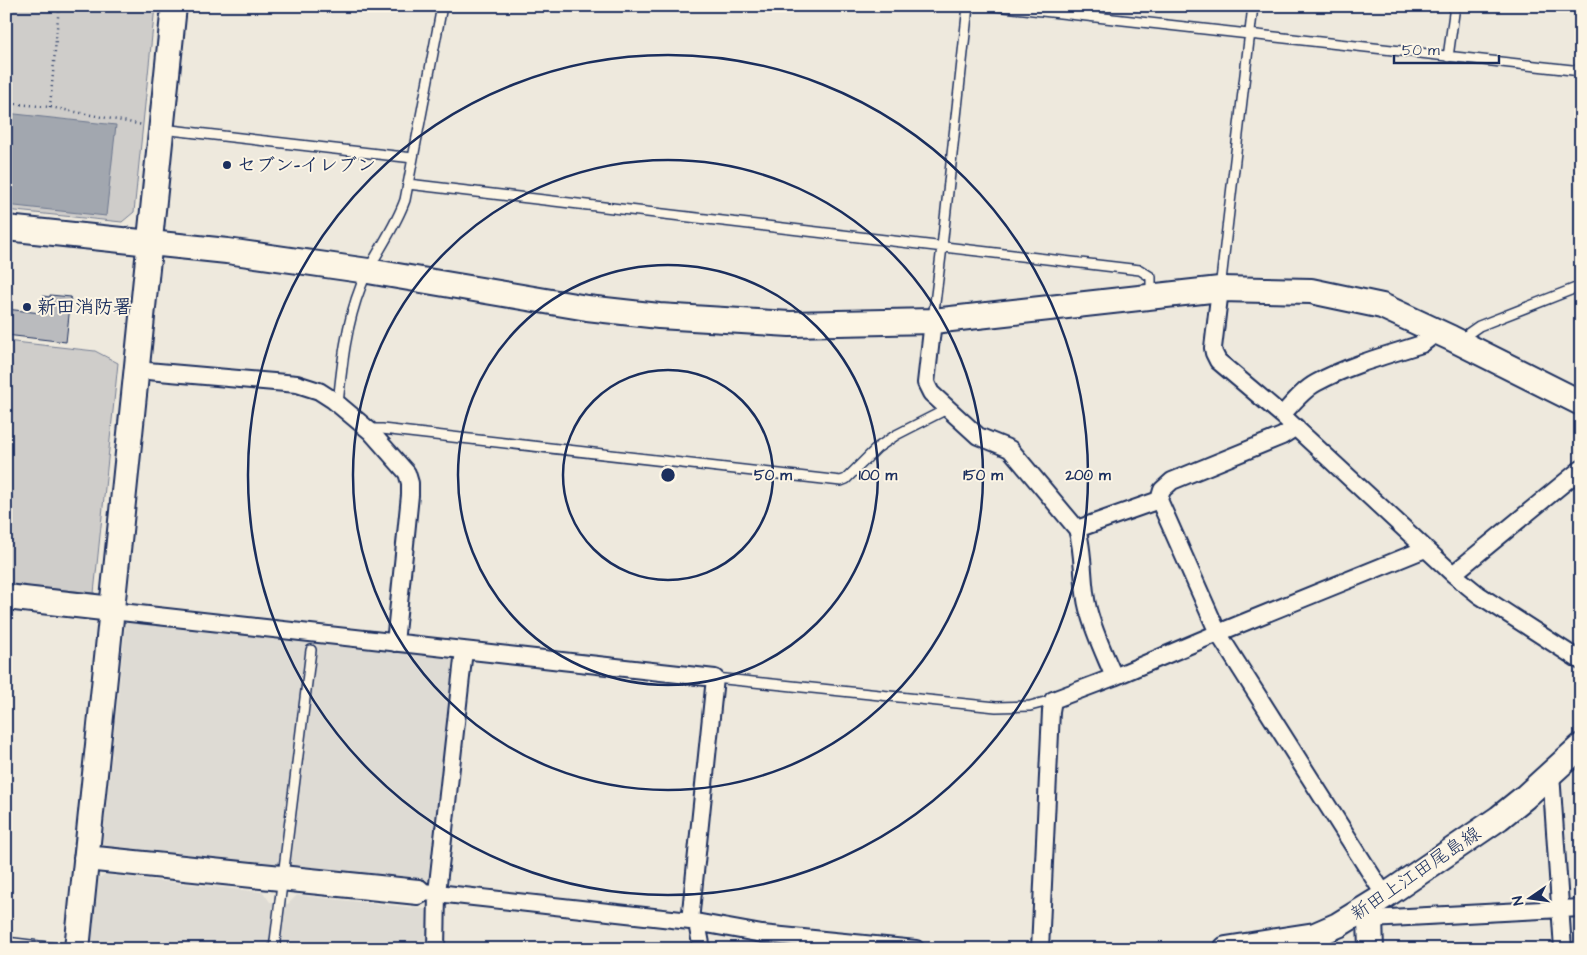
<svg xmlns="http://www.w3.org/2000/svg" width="1587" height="955" font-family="'Architects Daughter','Klee One',sans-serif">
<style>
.built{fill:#dedbd4}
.green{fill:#cfcdca;stroke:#757e94}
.water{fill:#a2a7af;stroke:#6c778f}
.building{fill:#babbbe;stroke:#1b2f5e}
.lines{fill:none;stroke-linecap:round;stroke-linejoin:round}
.lane-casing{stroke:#1b2f5e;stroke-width:12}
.street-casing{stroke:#1b2f5e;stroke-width:20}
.secondary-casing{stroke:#1b2f5e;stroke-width:28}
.path{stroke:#1b2f5e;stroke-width:2.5;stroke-dasharray:1 4;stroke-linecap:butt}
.lane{stroke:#fcf5e5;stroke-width:9}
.street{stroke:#fcf5e5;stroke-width:16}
.secondary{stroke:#fcf5e5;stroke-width:24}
.ring{fill:none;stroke:#1b2f5e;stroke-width:2.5}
.poi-dot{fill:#1b2f5e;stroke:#fcf5e5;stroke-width:2}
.labels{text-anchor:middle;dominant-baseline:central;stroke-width:4;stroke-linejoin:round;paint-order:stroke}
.poi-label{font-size:19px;font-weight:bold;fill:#1b2f5e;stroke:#fcf5e5;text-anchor:start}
.street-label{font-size:19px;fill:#1b2f5e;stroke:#fcf5e5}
.centre{fill:#1b2f5e;stroke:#fcf5e5;stroke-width:2.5}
.ring-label{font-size:15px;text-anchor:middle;font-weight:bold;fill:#1b2f5e;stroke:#fcf5e5;stroke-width:4;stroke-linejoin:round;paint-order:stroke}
</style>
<rect width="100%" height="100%" fill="#eee9dd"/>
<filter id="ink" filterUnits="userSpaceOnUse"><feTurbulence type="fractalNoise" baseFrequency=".02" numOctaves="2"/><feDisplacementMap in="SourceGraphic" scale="10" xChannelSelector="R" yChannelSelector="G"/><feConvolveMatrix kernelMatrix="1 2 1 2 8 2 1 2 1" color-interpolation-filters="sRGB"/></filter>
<g filter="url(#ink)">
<path class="built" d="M 126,621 L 455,657 L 428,880 L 102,847 Z
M 104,875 L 263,892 L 270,902 L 288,904 L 297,895 L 425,909 L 431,916 L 430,949 L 89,949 L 96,880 Z"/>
<path class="green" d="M 6,6 L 155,6 L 134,212 L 122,222 L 6,210 Z
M 6,341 L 95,351 L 118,363 L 94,593 L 6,584 Z"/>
<path class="water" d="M 6,113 L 116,125 L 106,216 L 6,205 Z"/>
<path class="building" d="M 50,295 L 71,297 L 66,342 L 6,335 L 6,309 L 41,313 L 43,296 L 50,297 Z"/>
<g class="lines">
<defs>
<path id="lane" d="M 996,6 L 1581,71
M 1448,57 L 1455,6
M 162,129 L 413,158
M 408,184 L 1140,270 L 1151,277 L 1151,296
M 1220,289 L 1253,6
M 933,319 L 942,247 L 968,6
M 1462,343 L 1469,333 L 1479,326 L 1581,286
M 338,404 C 342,364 346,324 361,286 C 373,256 394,231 405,200 L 442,6
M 370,431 L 375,429 L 382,429 L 841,481 L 846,479 L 877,448 L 896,435 L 947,409
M 715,678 L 996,707 L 1030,706 L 1045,702 L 1052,703
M 6,942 L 64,949
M 274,949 L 311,650"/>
<path id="street" d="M 1220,289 L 1213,348 L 1214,353 L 1218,361 L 1282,415 L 1453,574 L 1479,595 L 1581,661
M 933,321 L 926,383 L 931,393 L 978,436 L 1010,449 L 1077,529 C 1085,555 1081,583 1088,609 C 1094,633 1105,655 1114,677
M 136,370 L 297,384 L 319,391 L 333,400 L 370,431 L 407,473 L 410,483 L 410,495 L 395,643
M 1282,415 C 1292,404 1303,390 1316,383 C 1349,365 1387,355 1422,344 L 1431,337 L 1435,330
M 1296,427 L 1282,436 L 1172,481 L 1162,490 L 1159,500 L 1218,633 L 1385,896
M 1077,529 L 1159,500
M 1453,574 L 1581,469
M 112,611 L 715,678 L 690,921
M 1551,773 L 1563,949
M 418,892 L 437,893 L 690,921 L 762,934 L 916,949
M 1370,919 L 1581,908
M 697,923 L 702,949
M 436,949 L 437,893 L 464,650
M 1040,949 L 1051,711 L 1053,700 L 1114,677 L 1218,633 L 1425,549"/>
<path id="secondary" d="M 6,228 L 227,251 L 368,271 L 587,308 L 659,316 L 790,324 L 933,321 L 1220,289 L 1311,291 L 1382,306 L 1451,338 L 1581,403
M 6,597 L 112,609
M 86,858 L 418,892
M 1366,908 L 1370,919 L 1371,949
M 77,949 L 174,6
M 1226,949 L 1315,935 L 1338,925 L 1385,896 L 1499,818 L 1525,797 L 1581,746"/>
</defs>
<use href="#lane" class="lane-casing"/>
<use href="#street" class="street-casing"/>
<use href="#secondary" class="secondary-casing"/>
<path class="path" d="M 6,103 L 50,107 L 143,125
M 50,107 L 59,6"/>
<use href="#lane" class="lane"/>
<use href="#street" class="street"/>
<use href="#secondary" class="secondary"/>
</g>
</g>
<g class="ring">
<circle cx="668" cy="475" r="105"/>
<circle cx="668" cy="475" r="210"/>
<circle cx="668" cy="475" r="315"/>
<circle cx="668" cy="475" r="420"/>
</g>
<g class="poi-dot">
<circle cx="227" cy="165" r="5"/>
<circle cx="27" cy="307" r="5"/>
</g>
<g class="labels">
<g class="poi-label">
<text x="237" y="165">セブン-イレブン</text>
<text x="37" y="307">新田消防署</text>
</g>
<g class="street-label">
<text transform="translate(1416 874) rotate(-34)">新田上江田尾島線</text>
</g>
</g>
<circle cx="668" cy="475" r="8" class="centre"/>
<g class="ring-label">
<text x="773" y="480">50 m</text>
<text x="878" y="480">100 m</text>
<text x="983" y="480">150 m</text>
<text x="1088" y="480">200 m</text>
</g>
<rect width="1587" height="955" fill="none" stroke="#fcf5e5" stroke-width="25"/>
<rect x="12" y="12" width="1562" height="930" fill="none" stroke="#1b2f5e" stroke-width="2" filter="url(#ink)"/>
<g transform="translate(1530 898) rotate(257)" stroke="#fcf5e5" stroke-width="4" paint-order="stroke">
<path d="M0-4L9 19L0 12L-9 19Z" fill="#1b2f5e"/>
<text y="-8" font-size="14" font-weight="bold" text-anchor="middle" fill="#1b2f5e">N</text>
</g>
<path d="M1394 55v8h105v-8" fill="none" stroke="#1b2f5e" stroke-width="2.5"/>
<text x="1402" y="55" font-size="15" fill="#1b2f5e" stroke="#fcf5e5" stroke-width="4" paint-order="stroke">50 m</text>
</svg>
